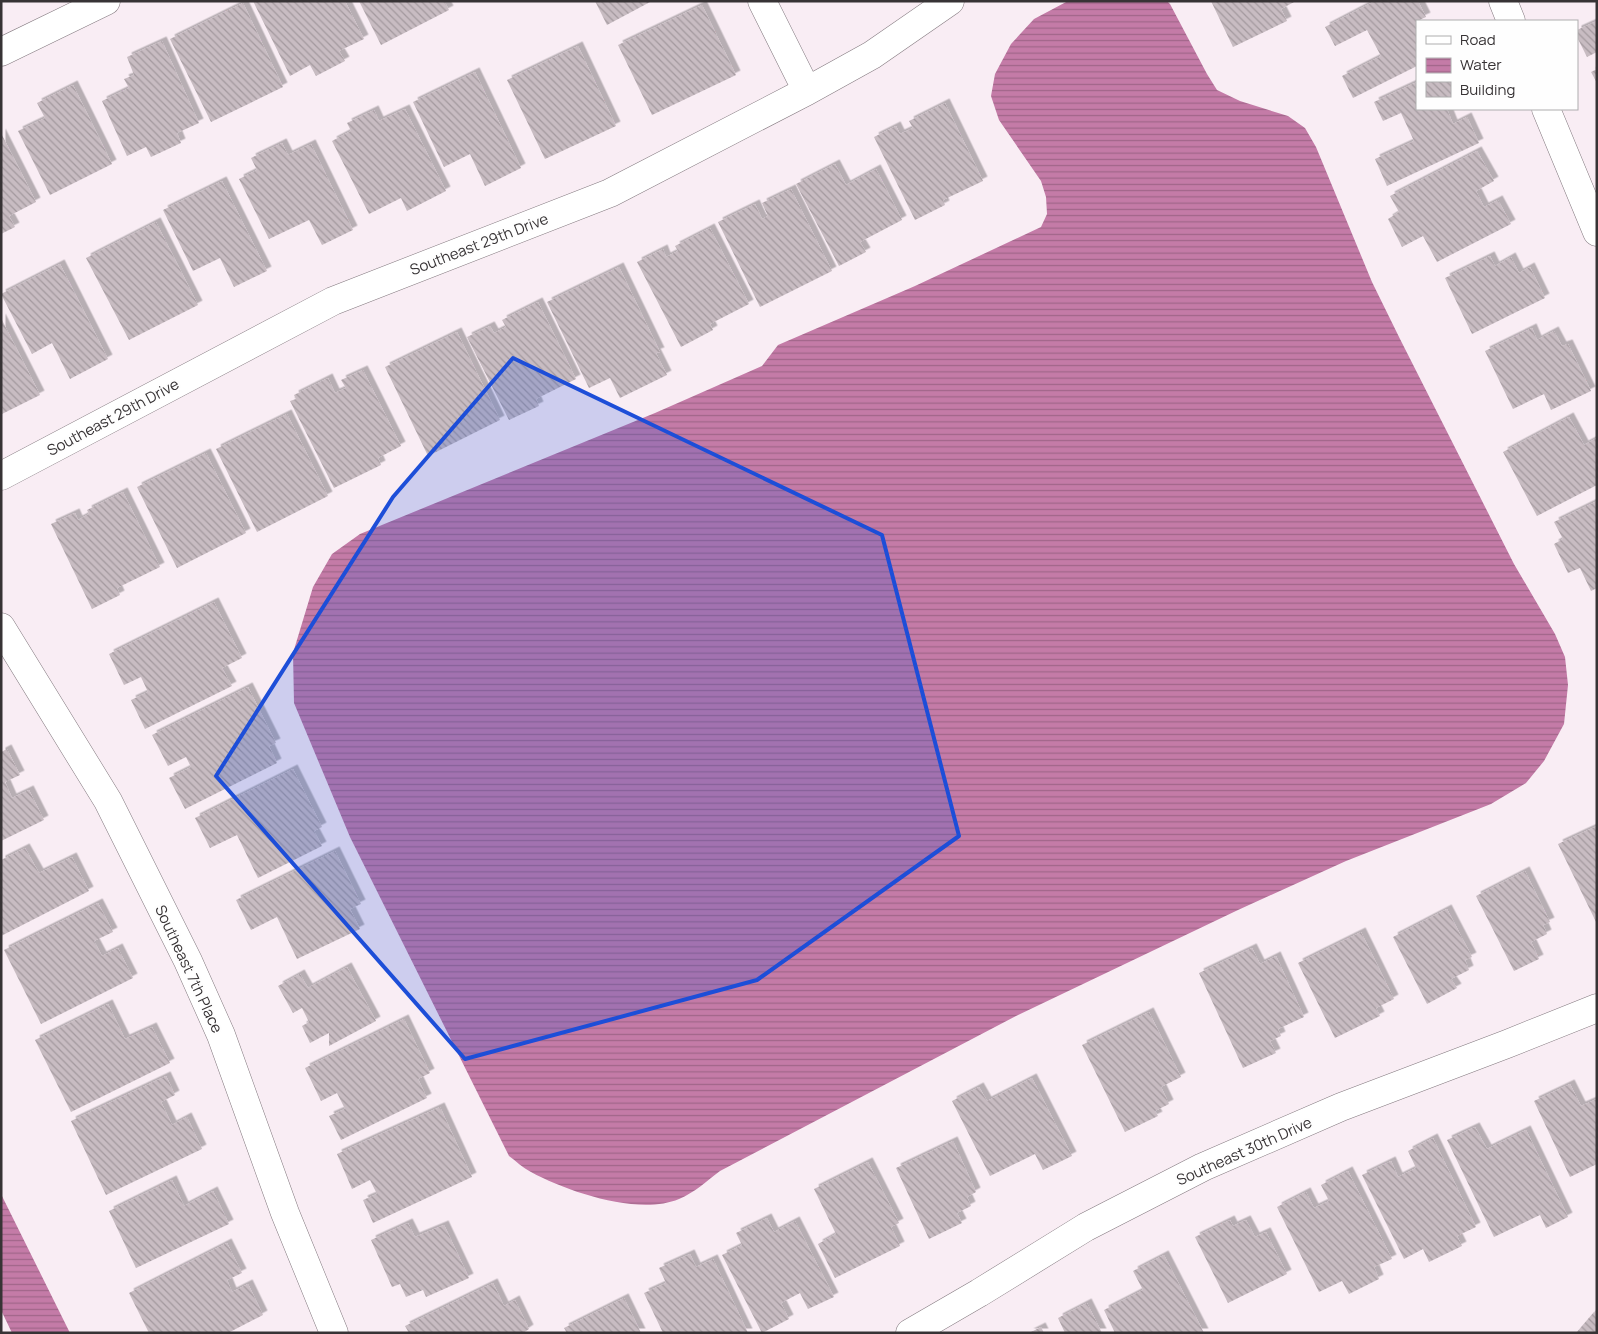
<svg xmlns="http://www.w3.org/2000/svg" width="1598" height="1334" font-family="Manrope,sans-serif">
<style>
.water{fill:url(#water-rules)}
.building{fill:url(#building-back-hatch);filter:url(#shadow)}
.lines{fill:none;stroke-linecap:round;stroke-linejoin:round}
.minor-casing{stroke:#83797f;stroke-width:29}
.minor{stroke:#fff;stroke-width:28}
.marked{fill:#1d4ed8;fill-opacity:0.2;stroke:#1d4ed8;stroke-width:4;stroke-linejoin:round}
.labels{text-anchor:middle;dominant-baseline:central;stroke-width:4.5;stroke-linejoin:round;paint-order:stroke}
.street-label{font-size:15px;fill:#373335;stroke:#fefefe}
</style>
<defs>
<pattern id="water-rules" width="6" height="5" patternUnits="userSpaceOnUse" patternTransform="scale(1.25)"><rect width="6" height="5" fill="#c47ba7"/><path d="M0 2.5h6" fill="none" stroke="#a06589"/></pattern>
<pattern id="building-back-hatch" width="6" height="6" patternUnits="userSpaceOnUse" patternTransform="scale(1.25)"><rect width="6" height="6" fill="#c8bcc2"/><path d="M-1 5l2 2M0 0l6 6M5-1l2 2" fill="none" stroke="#a3999e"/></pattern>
<filter id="shadow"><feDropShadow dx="4.5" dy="-4.5" stdDeviation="0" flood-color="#0004"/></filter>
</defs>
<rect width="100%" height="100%" fill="#f9edf4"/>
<path class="water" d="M 1068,1 L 1167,1 L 1170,4 L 1207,74 L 1217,90 L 1240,101 L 1288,116 L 1305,128 L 1316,147 L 1372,282 L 1400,339 L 1514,564 L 1555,634 L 1565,657 L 1568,685 L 1564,724 L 1544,761 L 1526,783 L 1491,804 L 1346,861 L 1238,910 L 1016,1016 L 720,1171 C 708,1180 694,1193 679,1199 C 639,1216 568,1192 531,1172 C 523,1168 516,1161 509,1156 L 350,837 L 294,703 L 293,653 L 313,587 L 332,554 L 360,534 L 655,413 L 762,366 L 778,345 L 915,286 L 1041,227 L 1047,214 L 1046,197 L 1041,181 L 999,120 L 991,96 L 995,74 L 1011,44 L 1034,19 Z
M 1,1194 L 70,1333 L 12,1333 L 1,1310 Z"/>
<path class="building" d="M 253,1 L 345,1 L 364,39 L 339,51 L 345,61 L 316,76 L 310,65 L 290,76 Z
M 359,1 L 444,1 L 449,10 L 381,45 Z
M 595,1 L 652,1 L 607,25 Z
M 1211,1 L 1296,1 L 1281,9 L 1287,21 L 1233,47 Z
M 1375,1 L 1418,1 L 1426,17 L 1415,22 L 1417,26 L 1417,66 L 1353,98 L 1342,76 L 1381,56 L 1367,30 L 1335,46 L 1325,27 Z
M 243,3 L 283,87 L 211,122 L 170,39 Z
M 702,5 L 736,75 L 652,115 L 618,45 Z
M 1597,21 L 1597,52 L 1587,57 L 1577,37 L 1577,30 Z
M 162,41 L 199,123 L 177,133 L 181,143 L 151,157 L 146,147 L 127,156 L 102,101 L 129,88 L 124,79 L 134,75 L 127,57 Z
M 578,46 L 616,126 L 545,159 L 507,80 Z
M 1597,69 L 1597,83 L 1591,72 Z
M 475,72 L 521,168 L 485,186 L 470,154 L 444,167 L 413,102 Z
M 1417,82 L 1417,109 L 1447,109 L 1453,124 L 1467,117 L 1479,143 L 1387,186 L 1375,159 L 1414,141 L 1401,113 L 1383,121 L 1374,102 Z
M 73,85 L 112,164 L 50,195 L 18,131 L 45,118 L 37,103 Z
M 945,103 L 983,181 L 943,200 L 945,205 L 915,220 L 874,137 L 896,126 L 900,134 L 913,128 L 909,121 Z
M 405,109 L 446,191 L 407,211 L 401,198 L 369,214 L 332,141 L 351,131 L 347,123 L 374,110 L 379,121 Z
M 1,133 L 36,202 L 9,216 L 15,227 L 1,234 Z
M 282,143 L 288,155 L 311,144 L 353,230 L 322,245 L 309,220 L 269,239 L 239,179 L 257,170 L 251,158 Z
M 1477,151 L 1494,181 L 1476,191 L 1484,207 L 1498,200 L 1511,224 L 1437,262 L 1423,236 L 1402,247 L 1388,219 L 1399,212 L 1390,196 Z
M 835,164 L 846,185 L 876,169 L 902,220 L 860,242 L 866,252 L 839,266 L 796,184 Z
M 222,181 L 267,271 L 234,287 L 220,258 L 193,271 L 163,210 Z
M 791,189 L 832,271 L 760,307 L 718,222 L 755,204 L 762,219 L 768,216 L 762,203 Z
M 156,222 L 198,305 L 129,340 L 86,258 Z
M 710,228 L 749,304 L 710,324 L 713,330 L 681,347 L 637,262 L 663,249 L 666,257 L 678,251 L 675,246 Z
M 1490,256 L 1495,266 L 1511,257 L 1519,273 L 1530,267 L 1545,298 L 1472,334 L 1445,278 Z
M 60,264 L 108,359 L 70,379 L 52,343 L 32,354 L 1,294 Z
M 619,267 L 660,352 L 656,353 L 667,375 L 620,398 L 610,378 L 589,388 L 547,302 Z
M 538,302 L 576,379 L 536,399 L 539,406 L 509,420 L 467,337 L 490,326 L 494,333 L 506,327 L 502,320 Z
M 1,318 L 40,395 L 2,414 L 1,411 Z
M 1532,328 L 1537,340 L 1554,331 L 1562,346 L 1568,344 L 1591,391 L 1551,410 L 1544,394 L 1513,409 L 1485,351 Z
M 457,332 L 500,420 L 428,456 L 385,367 Z
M 363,370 L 401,446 L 378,458 L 381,465 L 334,488 L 290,401 L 296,399 L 294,395 L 328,378 L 335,393 L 346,388 L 341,380 Z
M 287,414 L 328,496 L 257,532 L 216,449 Z
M 1569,417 L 1584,445 L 1597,438 L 1597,485 L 1537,516 L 1503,452 Z
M 206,453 L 246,533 L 177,568 L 137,487 Z
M 123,492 L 160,567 L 117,588 L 120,595 L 92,609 L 51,524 L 75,513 L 78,520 L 89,514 L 87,510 Z
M 1597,501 L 1597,588 L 1591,591 L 1580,568 L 1568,573 L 1554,544 L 1563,539 L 1554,522 Z
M 214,602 L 242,658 L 222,668 L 232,686 L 145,729 L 131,700 L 148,692 L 141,677 L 124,685 L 109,654 Z
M 248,687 L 276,743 L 269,746 L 277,763 L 185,809 L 169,778 L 191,767 L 186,757 L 168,766 L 152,735 Z
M 7,749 L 20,775 L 5,782 L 12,798 L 29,790 L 44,820 L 1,841 L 1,752 Z
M 293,769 L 322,827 L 314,831 L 322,846 L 258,878 L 237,835 L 210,848 L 195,818 Z
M 1597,826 L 1597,924 L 1558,844 Z
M 25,848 L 39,873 L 72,857 L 89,891 L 1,936 L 1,860 Z
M 335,851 L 361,904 L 350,909 L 360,929 L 297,959 L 277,917 L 251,930 L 236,900 Z
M 1525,871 L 1550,922 L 1543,925 L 1547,934 L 1531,942 L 1539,959 L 1514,971 L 1476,896 Z
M 98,903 L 113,932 L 94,941 L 102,956 L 118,948 L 133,978 L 41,1024 L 4,950 Z
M 1447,909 L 1472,957 L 1465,960 L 1469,970 L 1451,979 L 1457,988 L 1427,1004 L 1393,937 Z
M 1361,932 L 1394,999 L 1376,1008 L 1380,1016 L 1335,1038 L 1298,963 Z
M 1252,948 L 1260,964 L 1276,956 L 1304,1017 L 1278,1029 L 1281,1036 L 1270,1041 L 1276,1053 L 1243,1068 L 1199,973 Z
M 347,967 L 376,1021 L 329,1046 L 329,1033 L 310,1043 L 302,1026 L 309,1022 L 302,1008 L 293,1013 L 278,986 L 300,974 L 308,988 Z
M 108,1004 L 125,1039 L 152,1027 L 170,1063 L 71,1112 L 35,1040 Z
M 1149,1012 L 1181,1077 L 1161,1087 L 1169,1104 L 1155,1111 L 1158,1116 L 1125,1132 L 1082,1045 Z
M 404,1019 L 430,1073 L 418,1079 L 427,1098 L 341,1140 L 329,1116 L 345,1109 L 337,1093 L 321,1101 L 305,1068 Z
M 166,1076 L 175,1095 L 161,1102 L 172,1125 L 187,1117 L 202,1149 L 106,1195 L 71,1121 Z
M 1032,1078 L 1072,1156 L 1043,1170 L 1035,1154 L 990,1176 L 952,1101 L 979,1087 L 987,1101 Z
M 1570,1084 L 1581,1106 L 1597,1099 L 1597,1164 L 1570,1177 L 1534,1101 Z
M 440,1107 L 472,1177 L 373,1223 L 363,1200 L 377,1194 L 370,1180 L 352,1189 L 337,1154 Z
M 1475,1127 L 1487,1149 L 1526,1130 L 1568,1217 L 1546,1228 L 1540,1215 L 1494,1237 L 1447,1140 Z
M 1433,1138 L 1476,1227 L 1457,1236 L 1462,1246 L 1429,1262 L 1423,1249 L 1404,1259 L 1362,1175 L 1391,1161 L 1398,1177 L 1416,1168 L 1408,1151 Z
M 953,1141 L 976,1192 L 967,1197 L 971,1206 L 957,1213 L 962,1223 L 929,1239 L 896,1168 Z
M 868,1162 L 899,1223 L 891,1227 L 900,1246 L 835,1278 L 818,1244 L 836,1234 L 814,1189 Z
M 1348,1171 L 1392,1259 L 1374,1267 L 1379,1279 L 1349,1294 L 1342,1281 L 1319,1292 L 1277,1207 L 1306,1192 L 1314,1208 L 1329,1201 L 1321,1185 Z
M 172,1180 L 184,1206 L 213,1191 L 229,1224 L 136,1268 L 109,1211 Z
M 767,1218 L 774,1232 L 795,1221 L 834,1297 L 808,1309 L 800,1293 L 781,1303 L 789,1319 L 762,1333 L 722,1255 L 742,1245 L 736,1233 Z
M 1230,1220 L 1233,1226 L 1246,1220 L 1255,1237 L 1266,1232 L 1287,1274 L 1228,1303 L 1195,1237 Z
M 408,1223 L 415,1237 L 444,1225 L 469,1278 L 426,1297 L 423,1290 L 406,1297 L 400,1284 L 392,1287 L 371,1240 Z
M 227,1243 L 242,1273 L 227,1280 L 232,1292 L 248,1284 L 263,1315 L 228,1333 L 149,1333 L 129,1293 Z
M 690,1254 L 696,1267 L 713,1259 L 748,1333 L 663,1333 L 644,1293 L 666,1283 L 659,1268 Z
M 1164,1255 L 1204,1333 L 1115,1333 L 1104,1310 L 1143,1290 L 1133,1271 Z
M 493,1283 L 504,1306 L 515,1300 L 529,1329 L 523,1333 L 409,1333 L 405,1326 Z
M 624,1298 L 641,1333 L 567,1333 L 564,1328 Z
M 1087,1303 L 1102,1333 L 1065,1333 L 1058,1318 Z
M 1594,1312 L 1597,1314 L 1597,1333 L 1576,1333 Z
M 1041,1327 L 1044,1333 L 1029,1333 Z"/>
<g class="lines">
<defs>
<path id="minor" d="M 762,1 L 807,91
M 1503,1 L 1511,21
M 1,52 L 106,1
M 1546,109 L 1597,232
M 1,476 L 333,301 L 610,193 L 807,91 L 872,55 L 950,1
M 1,627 L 108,801 L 188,961 L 221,1035 L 285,1213 L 334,1333
M 910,1333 L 979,1293 L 1086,1227 L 1203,1167 L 1341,1107 L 1507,1044 L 1597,1008"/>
</defs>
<use href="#minor" class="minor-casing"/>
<use href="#minor" class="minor"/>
</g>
<path class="marked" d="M 513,358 L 882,535 L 959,836 L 757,980 L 465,1059 L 216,776 L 393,497 Z"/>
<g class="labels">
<g class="street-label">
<text transform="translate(479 244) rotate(-21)">Southeast 29th Drive</text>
<text transform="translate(113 417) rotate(-28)">Southeast 29th Drive</text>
<text transform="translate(189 969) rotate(65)">Southeast 7th Place</text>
<text transform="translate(1244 1151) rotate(-24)">Southeast 30th Drive</text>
</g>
</g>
<rect width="1598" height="1334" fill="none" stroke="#373335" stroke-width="5"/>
<rect x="1416" y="20" width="162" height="90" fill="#fefefe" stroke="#aeadae"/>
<rect x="1426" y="36" width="25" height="8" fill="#ffffff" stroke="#aeadae"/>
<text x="1460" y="45" font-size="15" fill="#373335">Road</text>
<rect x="1426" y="58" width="25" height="15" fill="url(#water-rules)" stroke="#aeadae"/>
<text x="1460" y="70" font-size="15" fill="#373335">Water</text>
<rect x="1426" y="82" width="25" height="15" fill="url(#building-back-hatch)" stroke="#aeadae"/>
<text x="1460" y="95" font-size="15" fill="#373335">Building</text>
</svg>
